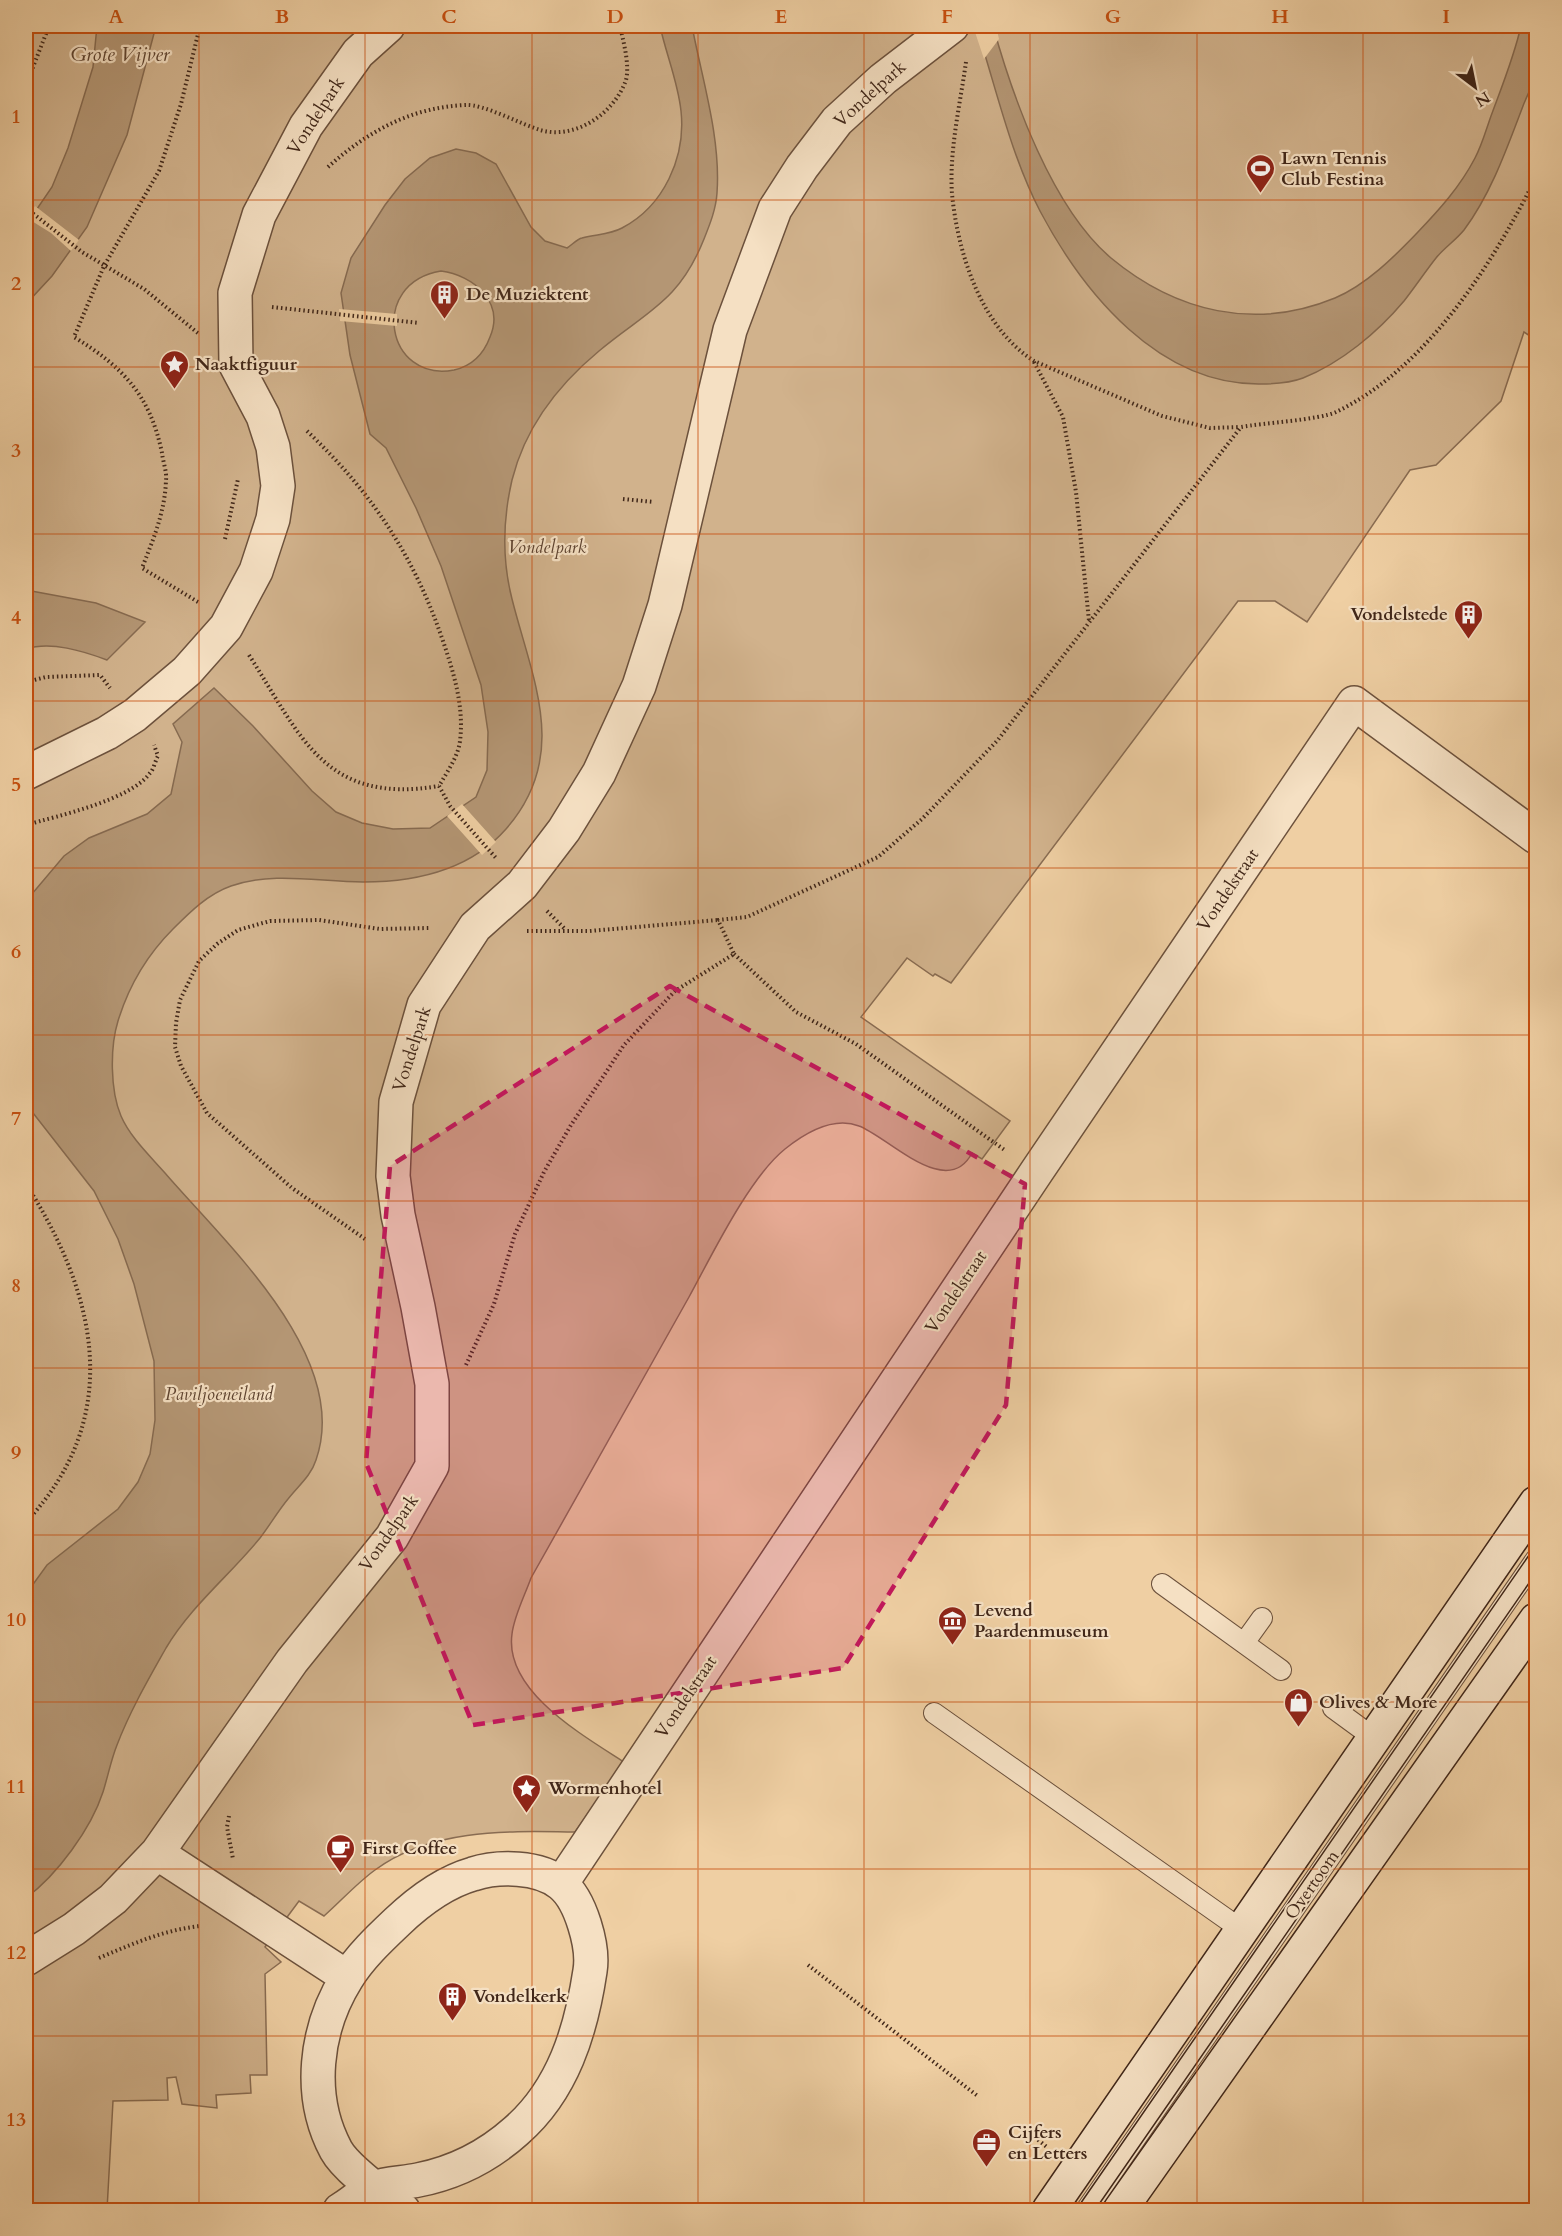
<svg xmlns="http://www.w3.org/2000/svg" width="1562" height="2236" font-family="Cardo,serif">
<style>
.green{fill:#d1b28c;stroke:#896c52;stroke-width:1.5}
.water{fill:#b49674;stroke:#866a50;stroke-width:1.5;fill-rule:evenodd}
.pier{fill:#efcfa3}
.lines{fill:none;stroke-linecap:round;stroke-linejoin:round}
.lane-casing{stroke:#6c513c;stroke-width:22}
.street-casing{stroke:#6c513c;stroke-width:36}
.secondary-casing{stroke:#412719;stroke-width:36}
.path{stroke:#412719;stroke-width:4;stroke-dasharray:1.5 3;stroke-linecap:butt}
.lane{stroke:#f5e0c3;stroke-width:20}
.street{stroke:#f5e0c3;stroke-width:33}
.secondary{stroke:#f5e0c3;stroke-width:33}
.tram{stroke:#412719;stroke-width:1.5}
.marked{fill:#c2185b;fill-opacity:0.2;stroke:#c2185b;stroke-width:4.5;stroke-dasharray:12 8;stroke-linejoin:round}
.grid{fill:none;stroke:#c74f0f;stroke-width:1.5;stroke-opacity:0.55}
.labels{text-anchor:middle;dominant-baseline:central;stroke-width:4.5;stroke-linejoin:round;paint-order:stroke}
.street-label{font-size:18px;fill:#412719;stroke:#f5e0c3}
.poi-label{font-size:18px;font-weight:bold;fill:#412719;stroke:#f5e0c3;text-anchor:start}
.park-label{font-size:18px;font-style:italic;fill:#5e4330;stroke:#f5e0c3}
.water-label{font-size:20px;font-style:italic;fill:#5e4330;stroke:#f5e0c3}
.neatline{fill:none;stroke:#c74f0f;stroke-width:2}
.grid-label{font-size:20px;text-anchor:middle;font-weight:bold;fill:#c74f0f}
</style>
<rect width="100%" height="100%" fill="#efcfa3"/>
<filter id="stains"><feTurbulence type="fractalNoise" baseFrequency=".00333" numOctaves="4"/><feColorMatrix values="0 0 0 0 .2 0 0 0 0 .09 0 0 0 0 .02 0 0 0 .5 -.17"/></filter>
<radialGradient id="worn" r=".72"><stop offset=".6" stop-color="#630" stop-opacity="0"/><stop offset="1" stop-color="#630" stop-opacity=".3"/></radialGradient>
<path class="green" d="M 26,26 L 1536,26 L 1536,340 L 1524,332 L 1501,401 L 1436,465 L 1410,470 L 1307,622 L 1275,601 L 1238,601 L 951,983 L 935,974 L 933,976 L 907,958 L 861,1017 L 1010,1121 L 982,1159 L 972,1153 C 947,1201 887,1136 859,1126 C 833,1116 805,1133 785,1149 C 749,1178 712,1255 689,1297 C 636,1390 584,1484 531,1578 C 525,1595 514,1616 512,1634 C 504,1691 584,1736 624,1762 L 575,1832 C 509,1831 431,1828 375,1870 C 357,1883 341,1901 324,1916 L 299,1901 L 265,1947 L 281,1962 L 265,1974 L 267,2075 L 250,2075 L 251,2093 L 216,2095 L 217,2108 L 182,2104 L 176,2077 L 167,2078 L 168,2100 L 113,2101 L 107,2210 L 26,2210 Z"/>
<path class="water" d="M 97,26 L 156,26 L 127,135 L 87,227 L 52,276 L 26,304 L 26,225 L 52,187 L 68,148 L 93,67 Z
M 660,26 L 692,26 C 702,79 721,138 717,193 C 716,209 710,224 704,239 C 679,302 647,311 599,351 C 558,385 525,428 512,480 C 503,519 502,560 512,599 C 532,679 571,755 506,829 C 470,870 416,882 363,882 C 319,882 274,871 231,886 C 208,894 190,912 173,929 C 147,955 129,985 118,1021 C 110,1047 110,1090 121,1116 C 130,1137 150,1156 165,1173 C 225,1243 352,1357 316,1460 C 311,1476 298,1486 288,1499 C 278,1511 270,1525 260,1538 C 229,1576 191,1606 166,1648 C 148,1680 130,1711 117,1745 C 111,1760 108,1776 103,1792 C 91,1829 57,1875 26,1898 L 26,1594 L 47,1565 L 118,1509 L 138,1482 L 150,1454 L 155,1420 L 154,1361 L 134,1284 L 118,1239 L 94,1191 L 26,1104 L 26,901 L 64,856 L 89,838 L 147,814 L 171,794 L 182,742 L 173,724 L 214,688 L 253,726 L 312,791 L 336,812 L 362,823 L 393,829 L 430,828 L 476,797 L 487,770 L 488,732 L 481,685 L 441,566 L 416,508 L 386,448 L 370,434 L 350,355 L 341,293 L 351,258 L 385,205 L 405,179 L 430,158 L 456,149 L 476,153 L 496,164 L 531,227 L 545,241 L 567,248 C 572,245 577,239 582,238 C 596,234 609,235 622,228 C 664,206 686,157 681,111 C 678,82 666,54 660,26 ZM 441,271 C 473,275 505,302 490,337 C 484,353 472,366 454,370 C 386,383 368,283 441,271 Z
M 976,26 L 993,26 C 1013,98 1052,208 1111,258 C 1176,312 1255,331 1335,298 C 1366,285 1394,257 1417,233 C 1439,210 1460,187 1475,158 C 1482,145 1486,130 1491,116 C 1502,86 1514,57 1521,26 L 1536,26 C 1536,40 1538,55 1536,70 C 1535,82 1527,95 1523,106 C 1507,148 1491,194 1464,230 C 1456,240 1444,248 1436,258 C 1425,272 1415,287 1404,301 C 1378,332 1341,363 1303,378 C 1290,383 1273,384 1260,384 C 1159,385 1084,294 1040,211 C 1010,153 996,87 976,26 Z
M 26,590 L 96,603 L 145,622 L 107,660 C 83,651 51,641 26,649 Z"/>
<path class="pier" d="M 973,26 L 996,26 L 999,39 L 984,59 Z
M 35,206 L 79,240 L 71,251 L 51,233 L 27,218 Z
M 339,309 L 397,314 L 397,326 L 340,321 Z
M 462,804 L 496,842 L 482,855 L 447,816 Z"/>
<g class="lines">
<defs>
<path id="lane" d="M 1162,1584 L 1281,1670
M 1244,1643 L 1262,1618
M 1333,1708 L 1374,1738
M 934,1713 L 1242,1930
M 1086,2210 L 1536,1559"/>
<path id="street" d="M 26,773 L 107,733 L 135,715 L 187,671 L 226,627 L 256,571 L 273,519 L 278,486 L 273,447 L 263,416 L 236,365 L 235,293 L 259,215 L 306,126 L 358,53 L 388,26
M 157,1853 L 347,1977
M 561,1884 L 1037,1171 L 1354,703 L 1536,837
M 26,1959 L 74,1929 L 113,1899 L 157,1853 L 292,1661 L 392,1537 L 432,1466 L 432,1384 L 418,1307 L 398,1215 L 393,1176 L 396,1102 L 424,1005 L 475,927 L 522,885 L 564,830 L 599,773 L 639,686 L 665,605 L 730,330 L 775,209 L 802,167 L 837,121 L 883,79 L 952,26
M 340,2210 C 351,2204 362,2193 373,2188 C 387,2183 404,2183 418,2180 C 454,2173 488,2156 516,2131 C 563,2090 581,2031 590,1971 C 594,1947 581,1900 561,1884 C 539,1866 498,1866 473,1874 C 445,1882 418,1902 397,1922 C 379,1939 360,1957 347,1978 C 315,2029 307,2096 336,2150 C 347,2170 385,2196 403,2210"/>
<path id="secondary" d="M 1049,2210 L 1536,1503
M 1120,2210 L 1536,1620"/>
</defs>
<use href="#lane" class="lane-casing"/>
<use href="#street" class="street-casing"/>
<use href="#secondary" class="secondary-casing"/>
<path class="path" d="M 966,62 C 960,105 949,151 952,194 C 958,254 981,327 1034,361 L 1162,416 L 1210,428 L 1240,427
M 26,85 L 49,26
M 328,167 C 368,131 412,107 466,105 C 483,104 521,124 540,130 C 575,140 614,114 626,80 C 630,65 623,40 620,26
M 26,208 L 82,252 L 144,289 L 199,334
M 272,307 L 419,323
M 1034,362 L 1063,417 L 1076,492 L 1089,621
M 307,431 C 374,495 416,559 445,647 C 455,677 464,709 460,741 C 458,757 447,772 439,786
M 623,499 L 654,502
M 225,539 L 238,479
M 198,602 L 142,568 C 153,540 165,512 166,480 C 167,472 163,462 162,453 C 150,395 123,367 74,337 L 104,266 L 159,171 L 181,104 L 200,26
M 249,655 C 302,738 325,805 439,786
M 26,682 L 46,677 L 100,675 L 110,688
M 439,786 L 450,806 L 496,858
M 26,825 C 57,816 131,800 150,773 C 154,769 155,761 158,756 L 154,745
M 547,911 L 566,930
M 527,931 L 590,931 L 718,920
M 734,954 L 796,1012 L 856,1044 L 1006,1151
M 26,1184 C 97,1295 125,1417 26,1522
M 365,1239 L 292,1188 L 207,1113 L 181,1066 L 175,1047 L 176,1023 L 180,1000 L 199,961 L 217,944 L 238,930 L 270,921 L 319,920 L 380,929 L 430,928
M 466,1365 L 494,1304 L 515,1234 L 544,1172 L 571,1125 L 624,1045 L 675,991 L 734,954 L 718,920 L 747,917 L 878,857 L 922,819 L 997,741 L 1241,427 C 1262,423 1319,420 1336,412 C 1426,369 1493,264 1536,177
M 1530,1468 L 1536,1458
M 229,1816 L 227,1827 L 233,1859
M 99,1958 C 132,1944 164,1930 200,1926
M 808,1965 L 979,2097
M 1031,2134 L 1048,2148"/>
<use href="#lane" class="lane"/>
<use href="#street" class="street"/>
<use href="#secondary" class="secondary"/>
<path class="tram" d="M 1076,2210 L 1536,1545
M 1095,2210 L 1536,1573"/>
</g>
<path class="marked" d="M 670,986 L 1025,1184 L 1006,1405 L 843,1668 L 473,1725 L 366,1463 L 390,1166 Z"/>
<path class="grid" d="M 199,26 L 199,2210M 365,26 L 365,2210M 532,26 L 532,2210M 698,26 L 698,2210M 864,26 L 864,2210M 1030,26 L 1030,2210M 1197,26 L 1197,2210M 1363,26 L 1363,2210M 26,200 L 1536,200M 26,367 L 1536,367M 26,534 L 1536,534M 26,701 L 1536,701M 26,868 L 1536,868M 26,1035 L 1536,1035M 26,1201 L 1536,1201M 26,1368 L 1536,1368M 26,1535 L 1536,1535M 26,1702 L 1536,1702M 26,1869 L 1536,1869M 26,2036 L 1536,2036"/>
<defs>
<symbol id="stadium-pin" viewBox="-11 -11 22 30"><path d="M0 17L-7.5 6A9.5 9.5 0 1 1 7.5 6Z" fill="#8f2418" stroke="#f5e0c3"/><path d="M0-5a6.5 5 0 1 0 0 10a6.5 5 0 1 0 0-10ZM-3.5-1.8h7v3.6h-7Z" fill="#fff"/></symbol>
<symbol id="building-pin" viewBox="-11 -11 22 30"><path d="M0 17L-7.5 6A9.5 9.5 0 1 1 7.5 6Z" fill="#8f2418" stroke="#f5e0c3"/><path d="M-4-6H4V6H1V3H-1V6H-4ZM-2.5-4.3h1.7v1.8h-1.7ZM.8-4.3h1.7v1.8H.8ZM-2.5-1h1.7V.8h-1.7ZM.8-1h1.7V.8H.8Z" fill="#fff"/></symbol>
<symbol id="sight-pin" viewBox="-11 -11 22 30"><path d="M0 17L-7.5 6A9.5 9.5 0 1 1 7.5 6Z" fill="#8f2418" stroke="#f5e0c3"/><path d="M0-6L1.8-2.2L6-1.7L2.9 1.2L3.7 5.4L0 3.3L-3.7 5.4L-2.9 1.2L-6-1.7L-1.8-2.2Z" fill="#fff"/></symbol>
<symbol id="museum-pin" viewBox="-11 -11 22 30"><path d="M0 17L-7.5 6A9.5 9.5 0 1 1 7.5 6Z" fill="#8f2418" stroke="#f5e0c3"/><path d="M0-6L6-3V-2H-6V-3ZM-5-1h2V3h-2ZM-1-1h2V3h-2ZM3-1h2V3H3ZM-6 4H6V6H-6Z" fill="#fff"/></symbol>
<symbol id="shop-pin" viewBox="-11 -11 22 30"><path d="M0 17L-7.5 6A9.5 9.5 0 1 1 7.5 6Z" fill="#8f2418" stroke="#f5e0c3"/><path d="M-5-2.5h2.3a2.7 3.5 0 0 1 5.4 0H5L5.5 6h-11ZM-1.5-2.5h3a1.5 2.3 0 0 0-3 0Z" fill="#fff"/></symbol>
<symbol id="cafe-pin" viewBox="-11 -11 22 30"><path d="M0 17L-7.5 6A9.5 9.5 0 1 1 7.5 6Z" fill="#8f2418" stroke="#f5e0c3"/><path d="M-5.5-4.5H6V0H3Q3 3.5 0 3.5H-2.5Q-5.5 3.5-5.5 0ZM3-3.2v2h1.7v-2ZM-6 4.5H4V6H-6Z" fill="#fff"/></symbol>
<symbol id="office-pin" viewBox="-11 -11 22 30"><path d="M0 17L-7.5 6A9.5 9.5 0 1 1 7.5 6Z" fill="#8f2418" stroke="#f5e0c3"/><path d="M-6-3h4V-5.5h4V-3h4V5H-6ZM-1-4.5V-3h2v-1.5ZM-6 0V1H6V0Z" fill="#fff"/></symbol>
</defs>
<g fill-rule="evenodd">
<use href="#stadium-pin" x="1244" y="152" width="33" height="45"/>
<use href="#building-pin" x="428" y="278" width="33" height="45"/>
<use href="#sight-pin" x="158" y="348" width="33" height="45"/>
<use href="#building-pin" x="1452" y="598" width="33" height="45"/>
<use href="#museum-pin" x="936" y="1604" width="33" height="45"/>
<use href="#shop-pin" x="1282" y="1686" width="33" height="45"/>
<use href="#sight-pin" x="510" y="1772" width="33" height="45"/>
<use href="#cafe-pin" x="324" y="1832" width="33" height="45"/>
<use href="#building-pin" x="436" y="1980" width="33" height="45"/>
<use href="#office-pin" x="970" y="2126" width="33" height="45"/>
</g>
<g class="labels">
<g class="street-label">
<text transform="translate(870 94) rotate(-42)">Vondelpark</text>
<text transform="translate(316 116) rotate(-57)">Vondelpark</text>
<text transform="translate(1228 890) rotate(-56)">Vondelstraat</text>
<text transform="translate(412 1049) rotate(-72)">Vondelpark</text>
<text transform="translate(956 1292) rotate(-56)">Vondelstraat</text>
<text transform="translate(389 1533) rotate(-55)">Vondelpark</text>
<text transform="translate(686 1697) rotate(-56)">Vondelstraat</text>
<text transform="translate(1312 1885) rotate(-55)">Overtoom</text>
</g>
<g class="poi-label">
<text x="1281" y="158">Lawn Tennis<tspan x="1281" dy="21">Club Festina</tspan></text>
<text x="466" y="294">De Muziektent</text>
<text x="195" y="364">Naaktfiguur</text>
<text x="1448" y="614" text-anchor="end">Vondelstede</text>
<text x="974" y="1610">Levend<tspan x="974" dy="21">Paardenmuseum</tspan></text>
<text x="1319" y="1702">Olives &amp; More</text>
<text x="548" y="1788">Wormenhotel</text>
<text x="362" y="1848">First Coffee</text>
<text x="473" y="1996">Vondelkerk</text>
<text x="1008" y="2132">Cijfers<tspan x="1008" dy="21">en Letters</tspan></text>
</g>
<g class="park-label">
<text x="547" y="547">Vondelpark</text>
<text x="219" y="1394">Paviljoeneiland</text>
</g>
<g class="water-label">
<text x="120" y="54">Grote Vijver</text>
</g>
</g>
<rect width="1562" height="2236" fill="none" stroke="#efcfa3" stroke-width="66"/>
<g transform="translate(1475 87) rotate(148)" stroke="#f5e0c3" stroke-width="4.5" paint-order="stroke">
<path d="M0-4.5L10 22L0 15L-10 22Z" fill="#412719"/>
<text y="-9" font-size="16" font-weight="bold" text-anchor="middle" fill="#412719">N</text>
</g>
<rect x="33" y="33" width="1496" height="2170" class="neatline"/>
<g class="grid-label">
<text x="116" y="23">A</text>
<text x="282" y="23">B</text>
<text x="449" y="23">C</text>
<text x="615" y="23">D</text>
<text x="781" y="23">E</text>
<text x="947" y="23">F</text>
<text x="1113" y="23">G</text>
<text x="1280" y="23">H</text>
<text x="1446" y="23">I</text>
<text x="16" y="123">1</text>
<text x="16" y="290">2</text>
<text x="16" y="457">3</text>
<text x="16" y="624">4</text>
<text x="16" y="791">5</text>
<text x="16" y="958">6</text>
<text x="16" y="1125">7</text>
<text x="16" y="1292">8</text>
<text x="16" y="1459">9</text>
<text x="16" y="1626">10</text>
<text x="16" y="1793">11</text>
<text x="16" y="1959">12</text>
<text x="16" y="2126">13</text>
</g>
<rect width="100%" height="100%" filter="url(#stains)"/>
<rect width="100%" height="100%" fill="url(#worn)"/>
</svg>
